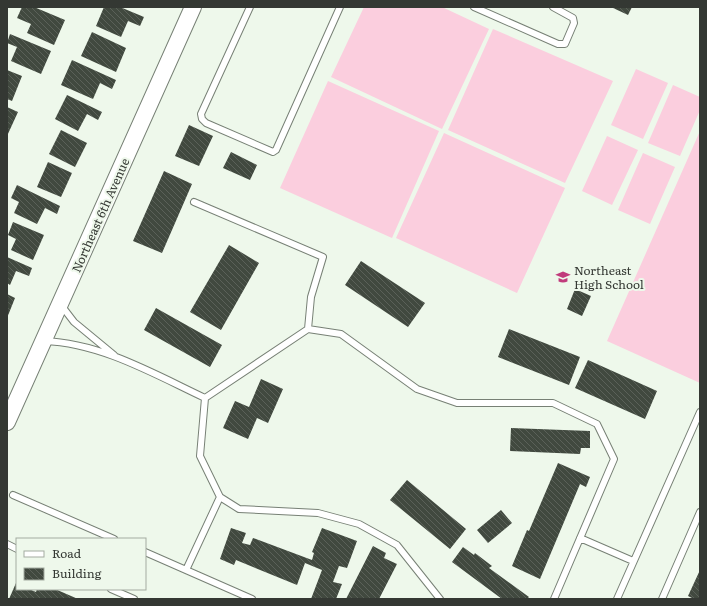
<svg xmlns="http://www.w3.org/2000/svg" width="707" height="606" font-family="Literata,serif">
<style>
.garden{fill:#fbcede}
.building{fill:url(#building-back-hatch)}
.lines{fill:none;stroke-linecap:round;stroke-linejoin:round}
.service-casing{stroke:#778075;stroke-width:8}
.tertiary-casing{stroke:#778075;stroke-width:18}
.service{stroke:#fff;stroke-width:6}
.tertiary{stroke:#fff;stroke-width:16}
.labels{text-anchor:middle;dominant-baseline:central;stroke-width:4;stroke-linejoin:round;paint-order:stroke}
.street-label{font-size:12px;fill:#343833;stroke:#eef8eb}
.poi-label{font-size:12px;fill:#343833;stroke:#eef8eb;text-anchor:start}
</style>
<defs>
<pattern id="building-back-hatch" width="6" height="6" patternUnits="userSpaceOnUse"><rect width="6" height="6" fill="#41493f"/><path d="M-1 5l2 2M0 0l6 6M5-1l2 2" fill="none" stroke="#5b6159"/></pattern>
</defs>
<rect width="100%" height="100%" fill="#eef8eb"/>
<path class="garden" d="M 364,7 L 442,7 L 489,29 L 442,129 L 331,77 Z
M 493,29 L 613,81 L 565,183 L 448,130 Z
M 636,69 L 668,83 L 643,139 L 611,125 Z
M 328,81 L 439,131 L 392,238 L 280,188 Z
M 673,85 L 700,97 L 700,110 L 680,156 L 648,143 Z
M 700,131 L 700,383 L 607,341 Z
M 444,133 L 565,188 L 517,293 L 396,238 Z
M 607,136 L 638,150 L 612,205 L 582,191 Z
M 643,153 L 675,167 L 650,224 L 618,210 Z"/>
<path class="building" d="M 22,7 L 34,7 L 65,20 L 54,45 L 27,33 L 31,24 L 17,18 Z
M 104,7 L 120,7 L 144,17 L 140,26 L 128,21 L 121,37 L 96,26 Z
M 611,7 L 632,7 L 628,15 Z
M 92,32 L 126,48 L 116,72 L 81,56 Z
M 10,34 L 51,51 L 41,74 L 11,61 L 17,47 L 7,43 Z
M 72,60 L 116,80 L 112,89 L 100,83 L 93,99 L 61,85 Z
M 7,70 L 22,76 L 12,101 L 7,99 Z
M 67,95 L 102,112 L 98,120 L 87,114 L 78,131 L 55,119 Z
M 7,107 L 18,112 L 7,136 Z
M 189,125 L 213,136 L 199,166 L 175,156 Z
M 61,130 L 87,143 L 75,167 L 49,154 Z
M 231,152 L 257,165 L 250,180 L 223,168 Z
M 48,162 L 72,173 L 61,197 L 37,187 Z
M 164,171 L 192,184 L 162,253 L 133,241 Z
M 17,185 L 60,206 L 57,214 L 45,208 L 37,224 L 14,213 L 19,202 L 11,198 Z
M 13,222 L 44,235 L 33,260 L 11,250 L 16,239 L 8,235 Z
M 229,245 L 259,263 L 221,330 L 190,312 Z
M 7,257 L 32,268 L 29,276 L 16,271 L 10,285 L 7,283 Z
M 361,261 L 425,303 L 408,327 L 345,285 Z
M 575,289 L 591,296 L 582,316 L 567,309 Z
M 7,294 L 15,298 L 7,318 Z
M 156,308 L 222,345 L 210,367 L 144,330 Z
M 509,329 L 580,357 L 569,385 L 498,357 Z
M 588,360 L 657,391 L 645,419 L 575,388 Z
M 261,379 L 283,389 L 268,423 L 257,418 L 248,439 L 223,428 L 235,401 L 249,407 Z
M 511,428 L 590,431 L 590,448 L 581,448 L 580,454 L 510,451 Z
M 558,463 L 590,477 L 586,487 L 580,484 L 540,579 L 512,566 L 527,530 L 529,531 Z
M 407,480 L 466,529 L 450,549 L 390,500 Z
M 501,510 L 512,523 L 488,543 L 477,530 Z
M 231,528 L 246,533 L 242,543 L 250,545 L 253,538 L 312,560 L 314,553 L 312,552 L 322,528 L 357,541 L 347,568 L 339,566 L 333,582 L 342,584 L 336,599 L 311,599 L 322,570 L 305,563 L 297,585 L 236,560 L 234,565 L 220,559 Z
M 373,546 L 386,553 L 384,558 L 397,564 L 379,599 L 346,599 Z
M 463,547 L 474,555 L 475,553 L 492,566 L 489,568 L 529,597 L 527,599 L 502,599 L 452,562 Z
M 700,570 L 700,599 L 694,599 L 688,596 Z
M 16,583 L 17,589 L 29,589 L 36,592 L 37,589 L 55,589 L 78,599 L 9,599 Z"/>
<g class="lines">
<defs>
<path id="service" d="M 250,7 L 201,114 L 202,119 L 206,123 L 273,152 L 276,150 L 340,7
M 474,7 L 558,44 L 565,44 L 574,23 L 573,18 L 553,7
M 194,202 L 323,257 L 311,297 L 308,329
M 61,305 L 74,322 L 114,355
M 44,341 C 101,343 154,374 205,398
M 13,495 L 114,539
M 580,538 L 633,561
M 7,544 L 17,549
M 145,552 L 252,599
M 186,570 L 220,497
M 111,589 L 134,599
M 440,599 L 397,545 L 359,524 L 318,513 L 239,509 L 220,497 L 200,456 L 205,398 L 308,329 L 341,334 L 417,389 L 457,403 L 553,403 L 597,424 L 614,459 L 554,599
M 617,599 L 700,412
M 662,599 L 700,512"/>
<path id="tertiary" d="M 7,422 L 193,7"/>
</defs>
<use href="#service" class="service-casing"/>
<use href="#tertiary" class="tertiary-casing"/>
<use href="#service" class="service"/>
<use href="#tertiary" class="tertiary"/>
</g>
<defs>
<symbol id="school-bare" viewBox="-9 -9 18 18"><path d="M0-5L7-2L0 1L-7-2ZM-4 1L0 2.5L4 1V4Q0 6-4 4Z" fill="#c13b7c" stroke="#eef8eb" stroke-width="2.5" paint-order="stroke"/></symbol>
</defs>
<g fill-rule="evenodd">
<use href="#school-bare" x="553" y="267" width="20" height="20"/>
</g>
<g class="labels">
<g class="street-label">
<text transform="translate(100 215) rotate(-66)">Northeast 6th Avenue</text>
</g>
<g class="poi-label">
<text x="574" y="270">Northeast<tspan x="574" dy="14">High School</tspan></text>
</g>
</g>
<rect width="707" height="606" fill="none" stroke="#343833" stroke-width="16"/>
<rect x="16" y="538" width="130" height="52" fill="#eef8eb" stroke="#a4aba1"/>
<rect x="24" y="551" width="20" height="6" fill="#ffffff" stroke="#a4aba1"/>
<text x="52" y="558" font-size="12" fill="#343833">Road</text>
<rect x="24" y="568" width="20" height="12" fill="url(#building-back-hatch)" stroke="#a4aba1"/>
<text x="52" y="578" font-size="12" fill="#343833">Building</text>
</svg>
